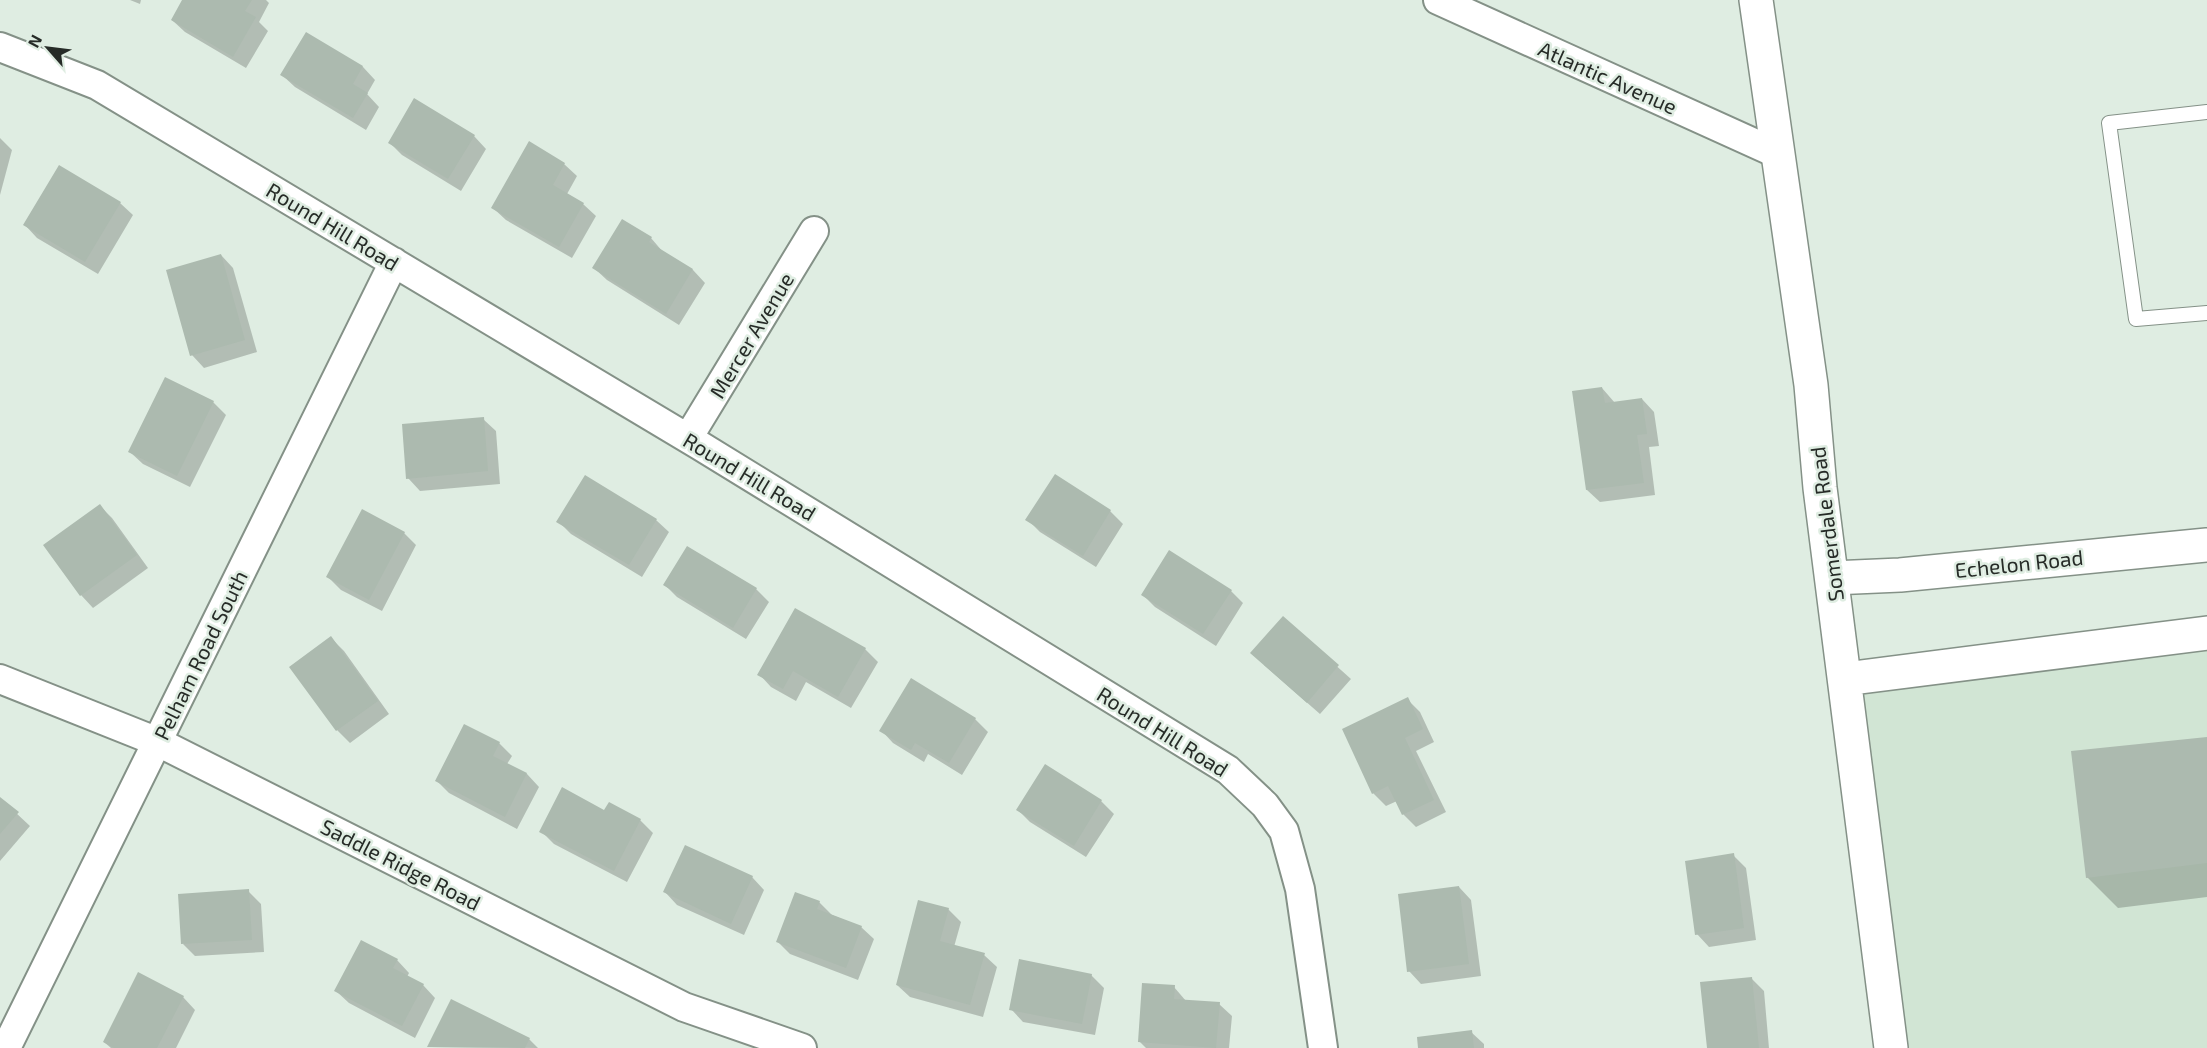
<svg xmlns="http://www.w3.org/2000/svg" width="2207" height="1048" font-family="'Exo 2',sans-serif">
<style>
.built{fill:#d1e5d4}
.shadow{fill:#0003}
.building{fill:#acbaaf}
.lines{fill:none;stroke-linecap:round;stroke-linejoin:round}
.lane-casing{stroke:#849187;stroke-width:16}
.street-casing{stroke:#849187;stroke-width:32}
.secondary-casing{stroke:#849187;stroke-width:36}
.lane{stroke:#fff;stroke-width:14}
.street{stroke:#fff;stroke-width:28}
.secondary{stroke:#fff;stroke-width:33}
.labels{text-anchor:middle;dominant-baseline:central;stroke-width:5;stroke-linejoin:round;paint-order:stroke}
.street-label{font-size:21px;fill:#262b27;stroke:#dfede2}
</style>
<rect width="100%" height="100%" fill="#dfede2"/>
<path class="built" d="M 2207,633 L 2207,1048 L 1891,1048 L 1845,679 Z"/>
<path class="shadow" d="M 130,0 L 141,0 L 140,4 Z
M 184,0 L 266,0 L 269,3 L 259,22 L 268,31 L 246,68 L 185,32 L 172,20 Z
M 306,34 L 363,67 L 375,80 L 367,94 L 379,107 L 366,130 L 295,87 L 282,75 Z
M 474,136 L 486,149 L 461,191 L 402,155 L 390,143 Z
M 0,138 L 12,150 L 0,195 Z
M 564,164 L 577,176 L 567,194 L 583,204 L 596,216 L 572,258 L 506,220 L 493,208 Z
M 120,203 L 133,215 L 98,274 L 37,238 L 25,225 Z
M 623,221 L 651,238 L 663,252 L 693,270 L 705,283 L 679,325 L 607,280 L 594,268 Z
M 221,255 L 233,268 L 257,352 L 204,368 L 192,355 Z
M 1602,388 L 1615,403 L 1642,399 L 1654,412 L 1659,446 L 1649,447 L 1655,495 L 1600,502 L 1587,490 Z
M 213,402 L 226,415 L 190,487 L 143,464 L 130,452 Z
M 483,419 L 496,431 L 500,484 L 420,491 L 408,478 Z
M 1055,476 L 1110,511 L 1123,524 L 1096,567 L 1040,532 L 1027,519 Z
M 100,506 L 112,518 L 148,568 L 93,608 L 81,595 Z
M 656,520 L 669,532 L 642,577 L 571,534 L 558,521 Z
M 404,533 L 416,545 L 382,611 L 341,590 L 328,577 Z
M 665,585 L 756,589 L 769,602 L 746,639 L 677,597 Z
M 1231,591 L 1243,603 L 1216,646 L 1155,607 L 1143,595 Z
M 1283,618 L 1351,679 L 1320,714 L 1264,665 Z
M 331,638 L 344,651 L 389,714 L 350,743 L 337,730 L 291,668 Z
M 865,649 L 878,662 L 851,708 L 806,682 L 796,701 L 771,687 L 759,674 Z
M 1407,699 L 1420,712 L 1434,742 L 1416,751 L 1446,812 L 1416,827 L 1403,814 L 1397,801 L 1386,806 L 1373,793 Z
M 975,719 L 988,732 L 962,775 L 928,754 L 924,762 L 893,743 L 881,730 Z
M 2207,739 L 2207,897 L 2118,908 L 2087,877 Z
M 499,743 L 512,756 L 507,764 L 527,774 L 539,787 L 517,829 L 449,793 L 437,781 Z
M 0,798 L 30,826 L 0,861 Z
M 1101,801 L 1114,814 L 1086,857 L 1030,822 L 1018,810 Z
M 640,820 L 653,833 L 627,882 L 554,844 L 541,831 Z
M 1733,855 L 1746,868 L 1756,940 L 1709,947 L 1697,934 Z
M 752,877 L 764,890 L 744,935 L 677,905 L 665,892 Z
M 1459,887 L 1471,900 L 1481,976 L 1421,984 L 1409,971 Z
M 248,891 L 261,904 L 264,952 L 195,956 L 183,944 Z
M 819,902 L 832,915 L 861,927 L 874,939 L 858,980 L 790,954 L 778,942 Z
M 948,909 L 961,922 L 954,947 L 984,955 L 997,967 L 983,1017 L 910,997 L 897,985 Z
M 397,960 L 409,973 L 407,977 L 423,985 L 435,998 L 415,1038 L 349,1003 L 336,991 Z
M 1091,975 L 1104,988 L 1095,1035 L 1023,1022 L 1011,1009 Z
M 1751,978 L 1764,991 L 1769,1048 L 1708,1048 Z
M 1174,987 L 1186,1001 L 1219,1004 L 1232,1016 L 1229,1048 L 1146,1048 L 1139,1041 Z
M 183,997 L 195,1010 L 176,1048 L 111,1048 L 104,1042 Z
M 1471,1032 L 1484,1044 L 1484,1048 L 1419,1048 Z
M 529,1039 L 538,1048 L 429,1047 Z"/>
<path class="building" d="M 182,0 L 252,0 L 245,11 L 256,17 L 233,57 L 171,20 Z
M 306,32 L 363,66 L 353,84 L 368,93 L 353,118 L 280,75 Z
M 414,98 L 475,135 L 448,179 L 388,143 Z
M 529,141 L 565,163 L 553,185 L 584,203 L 559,247 L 491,208 Z
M 59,165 L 121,202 L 85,262 L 23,225 Z
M 622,219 L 652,237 L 649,242 L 693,269 L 666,314 L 592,268 Z
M 221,254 L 245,340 L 190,356 L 166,270 Z
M 165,377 L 214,401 L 177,476 L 128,452 Z
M 1602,387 L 1605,403 L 1642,398 L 1647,434 L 1637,435 L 1644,483 L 1586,490 L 1572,391 Z
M 484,417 L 488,471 L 406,479 L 402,424 Z
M 1055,474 L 1111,510 L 1083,556 L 1025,520 Z
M 585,475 L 657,519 L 629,565 L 556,522 Z
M 100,504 L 137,555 L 80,596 L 43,545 Z
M 362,509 L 405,532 L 369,600 L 326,577 Z
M 687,546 L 757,588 L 733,628 L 663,585 Z
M 1169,550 L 1232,590 L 1203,634 L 1141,595 Z
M 795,608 L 866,648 L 838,697 L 793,671 L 783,689 L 757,675 Z
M 1283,616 L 1339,665 L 1307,703 L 1250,653 Z
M 331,636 L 378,701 L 336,731 L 289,667 Z
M 911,678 L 976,718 L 949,763 L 915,743 L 911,750 L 879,731 Z
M 1408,697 L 1423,729 L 1405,738 L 1434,800 L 1402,815 L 1388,786 L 1372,794 L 1342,729 Z
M 464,724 L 500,742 L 493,756 L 527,773 L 505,817 L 435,781 Z
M 2207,737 L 2207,863 L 2086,878 L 2071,751 Z
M 1045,764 L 1102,800 L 1074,846 L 1016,810 Z
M 562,787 L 604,810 L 609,802 L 641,819 L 614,871 L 539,832 Z
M 0,797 L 19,812 L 0,834 Z
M 685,845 L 753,876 L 731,924 L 663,892 Z
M 1734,853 L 1744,928 L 1695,935 L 1685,861 Z
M 1459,886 L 1469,964 L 1407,972 L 1398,894 Z
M 249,889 L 252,940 L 181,944 L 178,894 Z
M 795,892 L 820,901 L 817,909 L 862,926 L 846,968 L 776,942 Z
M 918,900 L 949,908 L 940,941 L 985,953 L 970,1005 L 896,985 Z
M 361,940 L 398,959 L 393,968 L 424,984 L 402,1026 L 334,991 Z
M 1019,959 L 1092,974 L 1082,1024 L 1009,1010 Z
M 138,972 L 184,996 L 157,1048 L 114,1048 L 103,1042 Z
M 1752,977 L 1759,1048 L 1707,1048 L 1700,982 Z
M 1142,983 L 1175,985 L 1174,999 L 1220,1002 L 1216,1048 L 1138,1042 Z
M 451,999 L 530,1038 L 525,1048 L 427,1047 Z
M 1472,1030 L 1474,1048 L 1418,1048 L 1417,1037 Z"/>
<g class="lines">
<defs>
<path id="lane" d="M 2207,112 L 2109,123 L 2136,319 L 2207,313"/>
<path id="street" d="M 1438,0 L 1778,154
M 0,47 L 97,85 L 699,445 L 1228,770 L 1265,805 L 1284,831 L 1300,889 L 1323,1048
M 688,438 L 814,231
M 0,679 L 158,742 L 684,1007 L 802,1048
M 6,1048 L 394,262"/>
<path id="secondary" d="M 1756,0 L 1811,385 L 1820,488 L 1891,1048
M 1832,578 L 1900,575 L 2207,545
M 1845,679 L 2207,633"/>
</defs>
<use href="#lane" class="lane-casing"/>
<use href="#street" class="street-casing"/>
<use href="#secondary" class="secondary-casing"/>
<use href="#lane" class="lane"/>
<use href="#street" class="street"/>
<use href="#secondary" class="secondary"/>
</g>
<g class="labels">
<g class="street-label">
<text transform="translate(1608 77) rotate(24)">Atlantic Avenue</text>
<text transform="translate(333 226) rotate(31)">Round Hill Road</text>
<text transform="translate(751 335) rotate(-59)">Mercer Avenue</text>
<text transform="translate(750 476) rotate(31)">Round Hill Road</text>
<text transform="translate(1826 524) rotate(-97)">Somerdale Road</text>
<text transform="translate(2019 563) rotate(-6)">Echelon Road</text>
<text transform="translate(200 655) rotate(-64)">Pelham Road South</text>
<text transform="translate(1163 731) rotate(32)">Round Hill Road</text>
<text transform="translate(401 864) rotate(27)">Saddle Ridge Road</text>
</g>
</g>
<g transform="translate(48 48) rotate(298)" stroke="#dfede2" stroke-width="4.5" paint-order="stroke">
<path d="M0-4.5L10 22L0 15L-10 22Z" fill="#262b27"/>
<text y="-9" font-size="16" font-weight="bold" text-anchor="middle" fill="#262b27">N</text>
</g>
</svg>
